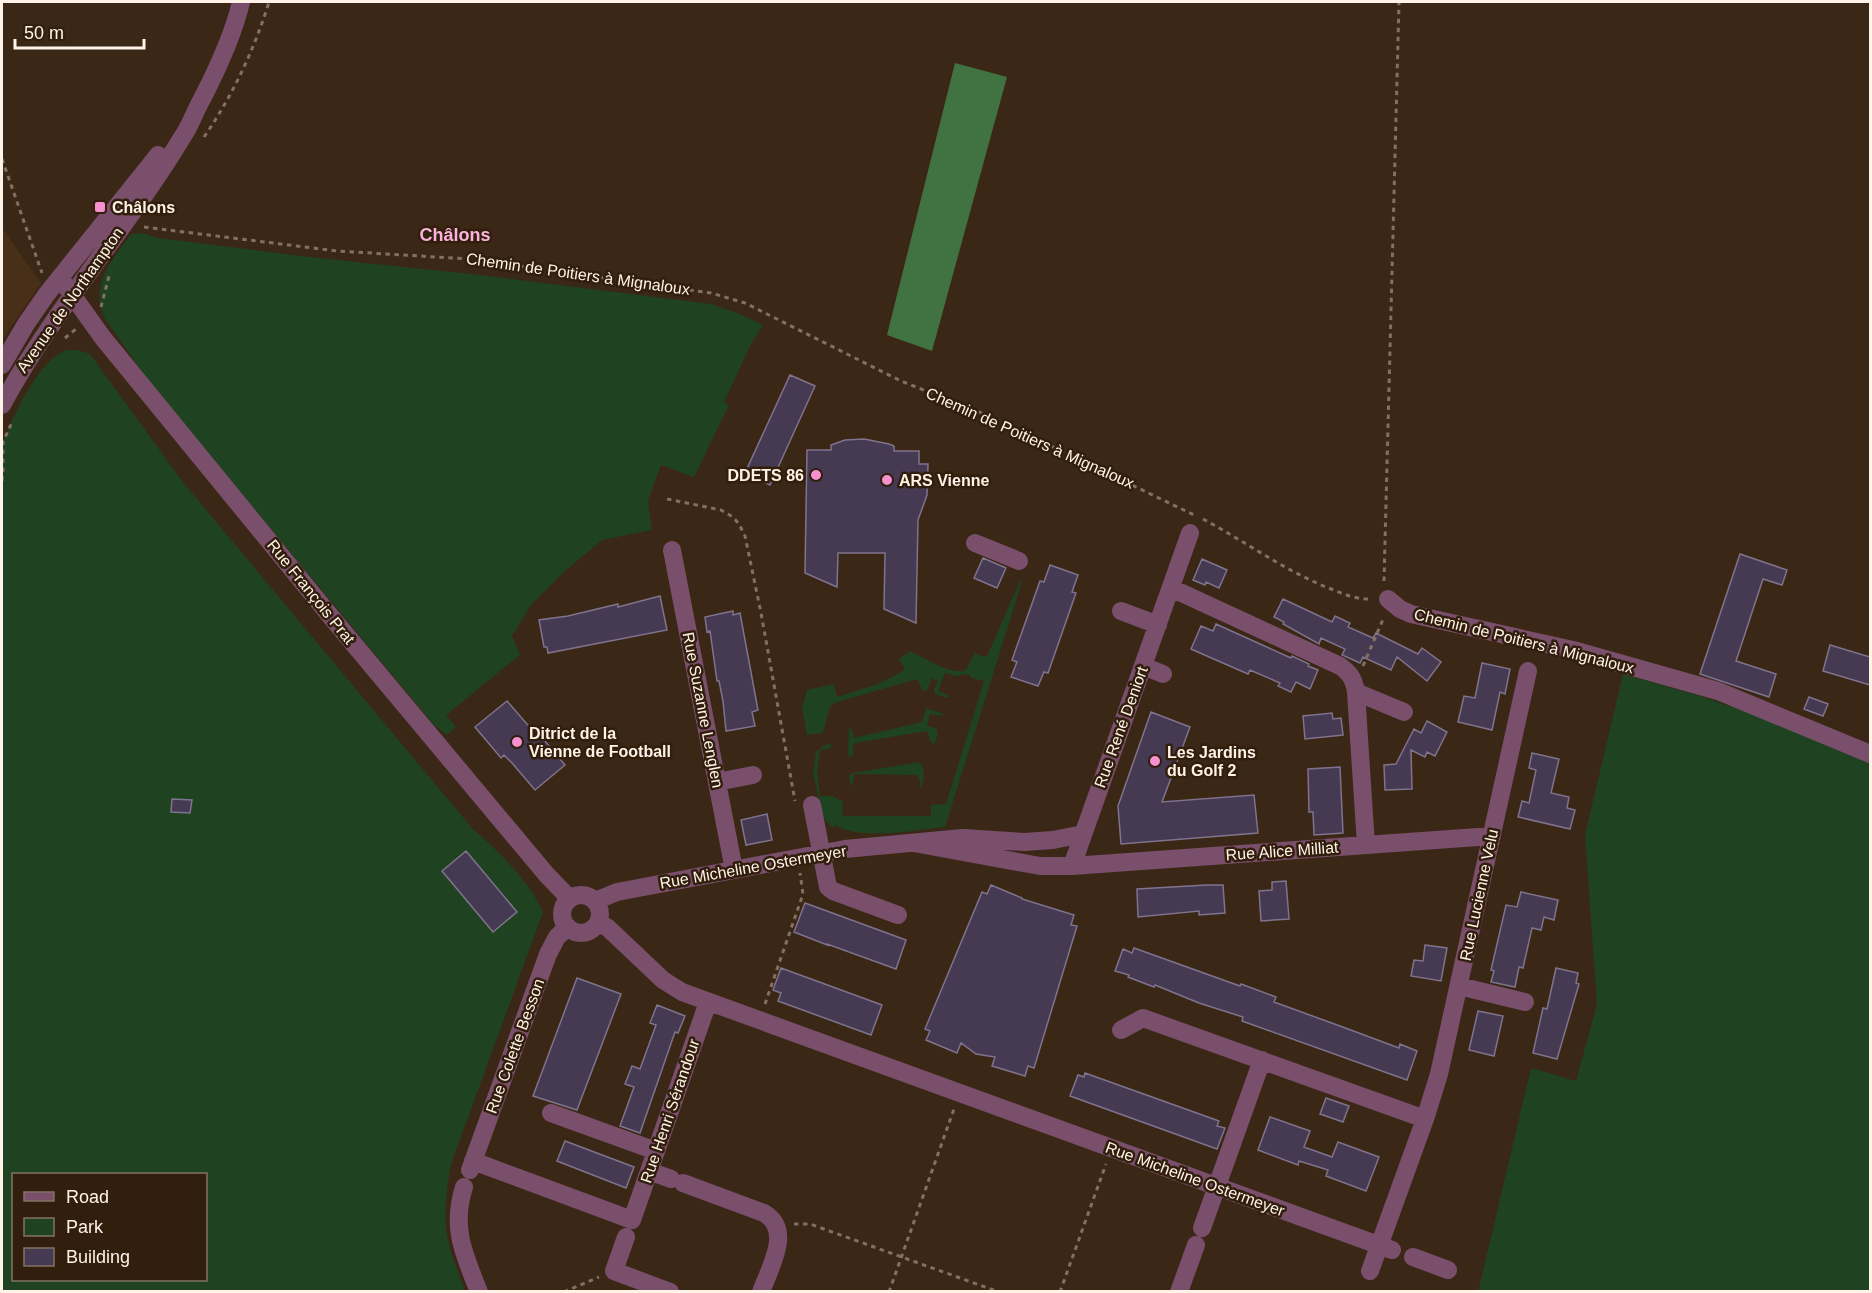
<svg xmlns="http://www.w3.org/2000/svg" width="1872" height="1293" font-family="Arial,sans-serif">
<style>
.built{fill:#482f18}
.green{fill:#1f4320;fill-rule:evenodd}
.forest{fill:#407341}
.building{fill:#453a51;stroke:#7f738d;stroke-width:1.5}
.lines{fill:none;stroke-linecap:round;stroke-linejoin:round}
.path{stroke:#827162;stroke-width:3;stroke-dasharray:4.5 4.5;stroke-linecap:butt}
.minor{stroke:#7a4f6b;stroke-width:18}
.poi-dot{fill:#f690cf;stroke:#311e0c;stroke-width:2}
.labels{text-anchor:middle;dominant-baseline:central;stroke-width:5;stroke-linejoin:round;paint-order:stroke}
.poi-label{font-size:16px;font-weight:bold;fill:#fff2e7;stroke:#311e0c;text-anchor:start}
.street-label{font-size:16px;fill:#fff2e7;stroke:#311e0c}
.neighbourhood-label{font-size:18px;font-weight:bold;fill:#fbb2dc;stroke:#311e0c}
</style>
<rect width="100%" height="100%" fill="#3b2716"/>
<path class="built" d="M 2,228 L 41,283 L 2,340 Z"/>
<path class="green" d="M 142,233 L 158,238 L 309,257 L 480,275 L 711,304 L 740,314 L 763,325 L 751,344 L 724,402 L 729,405 L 694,477 L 661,465 L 648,501 L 652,530 L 602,540 L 565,571 L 531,605 L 512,636 L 520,655 L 446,715 L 456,727 L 447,735 L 434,725 L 419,707 L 153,387 L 105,319 C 90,287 109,263 128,238 L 132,234 Z
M 68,350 L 78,350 L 90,354 L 182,481 L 472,828 C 499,852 528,879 543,912 L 451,1164 C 448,1184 444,1206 446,1227 C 448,1249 458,1271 465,1291 L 2,1292 L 2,445 C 11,420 41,355 68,350 ZM 14,1174 L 206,1174 L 206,1280 L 14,1280 Z
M 1022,576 L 1020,588 L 945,827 C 917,830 859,841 836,825 L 833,828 L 823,818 L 813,773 L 816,752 L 825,745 L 831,744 L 831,748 L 820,750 L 817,771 L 820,796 L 833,796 L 843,802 L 842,816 L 931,816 L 931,805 L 946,804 L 984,681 L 972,678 L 968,674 L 955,676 L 945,673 L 938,691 L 949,695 L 948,698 L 935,694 L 934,690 L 938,681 L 932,678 L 927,690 L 923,691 L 917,679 L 834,703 L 829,709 L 824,730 L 822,733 L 807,735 L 802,708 L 807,690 L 834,684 L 837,697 L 878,684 L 905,670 L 899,659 L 910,651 C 927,659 946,673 965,671 L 975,653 L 984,657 L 987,656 Z
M 1623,674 L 1697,695 L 1753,714 L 1870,761 L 1870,1291 L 1478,1292 L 1531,1068 L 1576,1081 L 1597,1004 L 1585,835 Z
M 926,708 L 944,714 L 943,716 L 930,714 L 927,726 L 936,728 L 938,733 L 935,744 L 931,742 L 927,731 L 855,743 L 853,745 L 853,756 L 851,757 L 848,754 L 849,728 L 852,729 L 854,738 L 922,722 Z
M 919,762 C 926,768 925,781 920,788 L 920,780 L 917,775 L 854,774 L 853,786 L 850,783 L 849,776 L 852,773 Z"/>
<path class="forest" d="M 955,63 L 1007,77 L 932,351 L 887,335 Z"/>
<path class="building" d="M 790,375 L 815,386 L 770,485 L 745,473 Z
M 864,439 L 889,444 L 894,446 L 894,451 L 919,451 L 919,464 L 928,464 L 927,495 L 918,520 L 916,623 L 884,609 L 885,553 L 838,553 L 837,587 L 805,573 L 807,450 L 831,450 L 831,445 L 845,440 Z
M 1740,554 L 1787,570 L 1782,585 L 1763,579 L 1736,661 L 1776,674 L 1769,697 L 1700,674 Z
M 983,558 L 1006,568 L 997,588 L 974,578 Z
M 1202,559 L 1227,570 L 1219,588 L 1206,582 L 1205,585 L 1193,580 Z
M 1050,565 L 1078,575 L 1072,592 L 1076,593 L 1048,673 L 1044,672 L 1038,686 L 1011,677 L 1017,662 L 1012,660 L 1040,581 L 1044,582 Z
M 660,596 L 667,630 L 548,653 L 547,647 L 544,647 L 539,620 L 568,616 L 618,604 L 618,607 Z
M 1283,599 L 1332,622 L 1335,616 L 1350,623 L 1348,627 L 1373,638 L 1376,633 L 1418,654 L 1422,648 L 1441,662 L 1427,681 L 1397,657 L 1391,670 L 1363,657 L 1360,663 L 1342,655 L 1345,649 L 1321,638 L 1319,644 L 1283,624 L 1284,622 L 1274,617 Z
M 733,611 L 733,615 L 740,613 L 758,710 L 752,712 L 755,726 L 726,731 L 723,701 L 719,681 L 717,681 L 710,631 L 707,632 L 705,617 Z
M 1216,624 L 1291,658 L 1292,656 L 1309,664 L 1308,666 L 1318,670 L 1310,689 L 1296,682 L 1291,692 L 1278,686 L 1280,683 L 1250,670 L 1248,674 L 1191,649 L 1201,626 L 1213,631 Z
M 1830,645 L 1870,657 L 1870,685 L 1823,671 Z
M 1482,663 L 1510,669 L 1505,694 L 1500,692 L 1492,730 L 1458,722 L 1464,696 L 1475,698 Z
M 1809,697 L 1828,704 L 1823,716 L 1804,709 Z
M 507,701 L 533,731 L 535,729 L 565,765 L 535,790 L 512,763 L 504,755 L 501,758 L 475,727 Z
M 1151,712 L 1190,727 L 1162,802 L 1254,795 L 1258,833 L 1121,844 L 1118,806 Z
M 1332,713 L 1333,719 L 1341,718 L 1343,735 L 1305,739 L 1303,716 Z
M 1427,721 L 1447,732 L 1435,756 L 1427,752 L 1425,757 L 1411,750 L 1412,789 L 1385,790 L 1384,765 L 1396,764 L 1414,729 L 1421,733 Z
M 1532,753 L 1559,759 L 1551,793 L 1569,797 L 1567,808 L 1575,810 L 1570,829 L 1518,817 L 1522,801 L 1529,803 L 1536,770 L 1529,768 Z
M 1340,767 L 1343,833 L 1314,835 L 1313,812 L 1309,812 L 1308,769 Z
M 172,799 L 192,800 L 190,813 L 171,812 Z
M 767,814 L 772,840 L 746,845 L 741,820 Z
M 466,851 L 517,912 L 493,932 L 442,871 Z
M 1286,881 L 1289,919 L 1261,921 L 1259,891 L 1272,890 L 1272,882 Z
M 991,885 L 1022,898 L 1022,899 L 1074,915 L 1071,925 L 1077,926 L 1034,1068 L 1028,1066 L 1025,1076 L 992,1066 L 995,1057 L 976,1054 L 961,1043 L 957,1053 L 926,1040 L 930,1031 L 925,1029 L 982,892 L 987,894 Z
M 1207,885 L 1223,885 L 1225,913 L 1199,915 L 1199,911 L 1138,917 L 1137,889 Z
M 1521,892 L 1558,900 L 1554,920 L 1544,917 L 1541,930 L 1532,928 L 1523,968 L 1519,967 L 1515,987 L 1491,982 L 1494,971 L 1491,970 L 1506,905 L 1517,907 Z
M 805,903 L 906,940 L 896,969 L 827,944 L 827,945 L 794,932 Z
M 1425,945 L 1447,948 L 1441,981 L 1411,976 L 1414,960 L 1423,961 Z
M 1134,948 L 1240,986 L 1241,984 L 1276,997 L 1274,1002 L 1340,1026 L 1399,1048 L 1400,1044 L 1417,1051 L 1407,1080 L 1242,1021 L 1243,1017 L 1199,1003 L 1155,985 L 1154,987 L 1128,977 L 1129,975 L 1115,971 L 1123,949 L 1132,953 Z
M 781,968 L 882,1005 L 871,1035 L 778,1001 L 781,993 L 773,990 Z
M 1556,968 L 1578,973 L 1576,983 L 1579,984 L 1557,1059 L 1533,1053 L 1543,1008 L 1547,1009 Z
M 577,978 L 621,994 L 577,1110 L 533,1096 Z
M 657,1005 L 685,1016 L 678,1033 L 675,1032 L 640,1133 L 620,1126 L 634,1087 L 625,1084 L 632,1066 L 640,1069 L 656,1025 L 650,1023 Z
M 1478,1011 L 1503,1016 L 1494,1056 L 1469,1050 Z
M 1085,1073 L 1219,1121 L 1217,1126 L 1225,1128 L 1217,1149 L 1070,1096 L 1078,1075 L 1084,1077 Z
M 1326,1098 L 1349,1106 L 1343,1122 L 1320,1114 Z
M 1270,1117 L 1310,1131 L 1304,1147 L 1332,1157 L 1338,1142 L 1379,1157 L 1366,1191 L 1326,1176 L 1328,1170 L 1299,1161 L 1298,1165 L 1258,1150 Z
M 565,1141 L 634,1167 L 626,1188 L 557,1161 Z"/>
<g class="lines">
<path class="path" d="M 204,137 C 233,95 254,50 269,2
M 2,159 L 42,273
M 144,227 L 337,251 L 469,259 L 711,293 L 745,303 L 901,381 L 989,416 L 1194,515
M 101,307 L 109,276
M 65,338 L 76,329
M 2,481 L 3,473 L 3,442 L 13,420
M 667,499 L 721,510 L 733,517 L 739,524 L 745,536 L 761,613 L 795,801
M 1203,519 C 1246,542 1285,571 1331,589 C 1343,594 1358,600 1371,599
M 1384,581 L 1399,2
M 1363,666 L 1384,617
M 765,1004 L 803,894 L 800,873
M 794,1224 L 810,1224 L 999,1292
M 564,1292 L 599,1277
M 889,1292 L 954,1109
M 1060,1292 L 1106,1164"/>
<path class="minor" d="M 60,278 L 103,338 L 332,618 L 546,874 L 570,899
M 2,365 L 26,324 L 46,295 L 158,155
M 2,405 C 53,310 127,229 183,136 C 191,124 195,111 202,99 C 218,68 233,36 241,2
M 975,543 L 1019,561
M 672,550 L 734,870
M 1171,588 L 1340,666 C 1350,673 1354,679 1356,692 L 1366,845
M 1388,599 L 1400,609 L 1411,614 L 1573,650 L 1718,691 L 1870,754
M 1121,611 L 1158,625
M 1143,666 L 1163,674
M 1356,692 L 1404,712
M 717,782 L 753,775
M 812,805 L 828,887 L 833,891 L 898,915
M 914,843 L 1040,866 L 1072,866 L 1492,836
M 1072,866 L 1190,533
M562 914a19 19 0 1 1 38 0a19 19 0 1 1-38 0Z
M 595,901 L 617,892 L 845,849 L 963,838 L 1024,842 L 1053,840 L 1083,834
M 598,922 L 608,928 L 663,980 L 682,992 L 1392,1250
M 1459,986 L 1525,1002
M 1121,1030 L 1143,1018 L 1425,1119 L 1370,1271
M 551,1113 L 656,1151
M 1425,1119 L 1439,1074 L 1528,671
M 473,1161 L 632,1220 L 708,1002
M 470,1170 L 548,954 L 557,937 L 568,927
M 649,1171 L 671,1179
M 683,1183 L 764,1213 C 793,1230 770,1267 761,1292
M 464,1187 C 451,1228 464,1254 479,1292
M 1202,1228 L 1262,1060
M 626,1237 L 614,1271 L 670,1292
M 1413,1257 L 1448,1270
M 1179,1292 L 1196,1245"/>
</g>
<g class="poi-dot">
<rect x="94" y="201" width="12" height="12" rx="3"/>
<circle cx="816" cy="475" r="6"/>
<circle cx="887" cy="480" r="6"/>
<circle cx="517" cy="742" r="6"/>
<circle cx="1155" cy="761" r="6"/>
</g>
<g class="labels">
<g class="poi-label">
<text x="112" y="207">Châlons</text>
<text x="804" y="475" text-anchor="end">DDETS 86</text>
<text x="899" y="480">ARS Vienne</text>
<text x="529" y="733">Ditrict de la<tspan x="529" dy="18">Vienne de Football</tspan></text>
<text x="1167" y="752">Les Jardins<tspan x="1167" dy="18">du Golf 2</tspan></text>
</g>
<g class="street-label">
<text transform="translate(578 274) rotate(8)">Chemin de Poitiers à Mignaloux</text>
<text transform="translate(70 300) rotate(-55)">Avenue de Northampton</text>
<text transform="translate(1030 438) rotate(24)">Chemin de Poitiers à Mignaloux</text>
<text transform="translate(311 592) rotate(51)">Rue François Prat</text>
<text transform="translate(1524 641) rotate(14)">Chemin de Poitiers à Mignaloux</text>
<text transform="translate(703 710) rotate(79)">Rue Suzanne Lenglen</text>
<text transform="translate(1121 727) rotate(-70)">Rue René Deniort</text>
<text transform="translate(1282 851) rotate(-4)">Rue Alice Milliat</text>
<text transform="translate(753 867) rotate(-10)">Rue Micheline Ostermeyer</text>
<text transform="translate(1479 895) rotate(-78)">Rue Lucienne Velu</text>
<text transform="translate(515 1046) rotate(-70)">Rue Colette Besson</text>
<text transform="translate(670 1111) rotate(-71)">Rue Henri Sérandour</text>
<text transform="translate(1195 1179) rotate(20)">Rue Micheline Ostermeyer</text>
</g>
<g class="neighbourhood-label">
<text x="455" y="235">Châlons</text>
</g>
</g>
<rect width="1872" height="1293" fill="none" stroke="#fff2e7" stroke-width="6"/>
<rect x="12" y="1173" width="195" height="108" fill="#311e0c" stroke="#837364" stroke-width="1.5"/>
<rect x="24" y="1192" width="30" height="9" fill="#7a4f6b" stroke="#837364" stroke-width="1.5"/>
<text x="66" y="1203" font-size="18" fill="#fff2e7">Road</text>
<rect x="24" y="1218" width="30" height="18" fill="#1f4320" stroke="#837364" stroke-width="1.5"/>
<text x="66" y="1233" font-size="18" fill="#fff2e7">Park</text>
<rect x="24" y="1248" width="30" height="18" fill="#453a51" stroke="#837364" stroke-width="1.5"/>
<text x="66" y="1263" font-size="18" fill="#fff2e7">Building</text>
<path d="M15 39v9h129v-9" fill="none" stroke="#fff2e7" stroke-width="3"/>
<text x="24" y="39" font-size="18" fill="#fff2e7" stroke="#311e0c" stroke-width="4.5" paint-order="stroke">50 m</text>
</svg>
